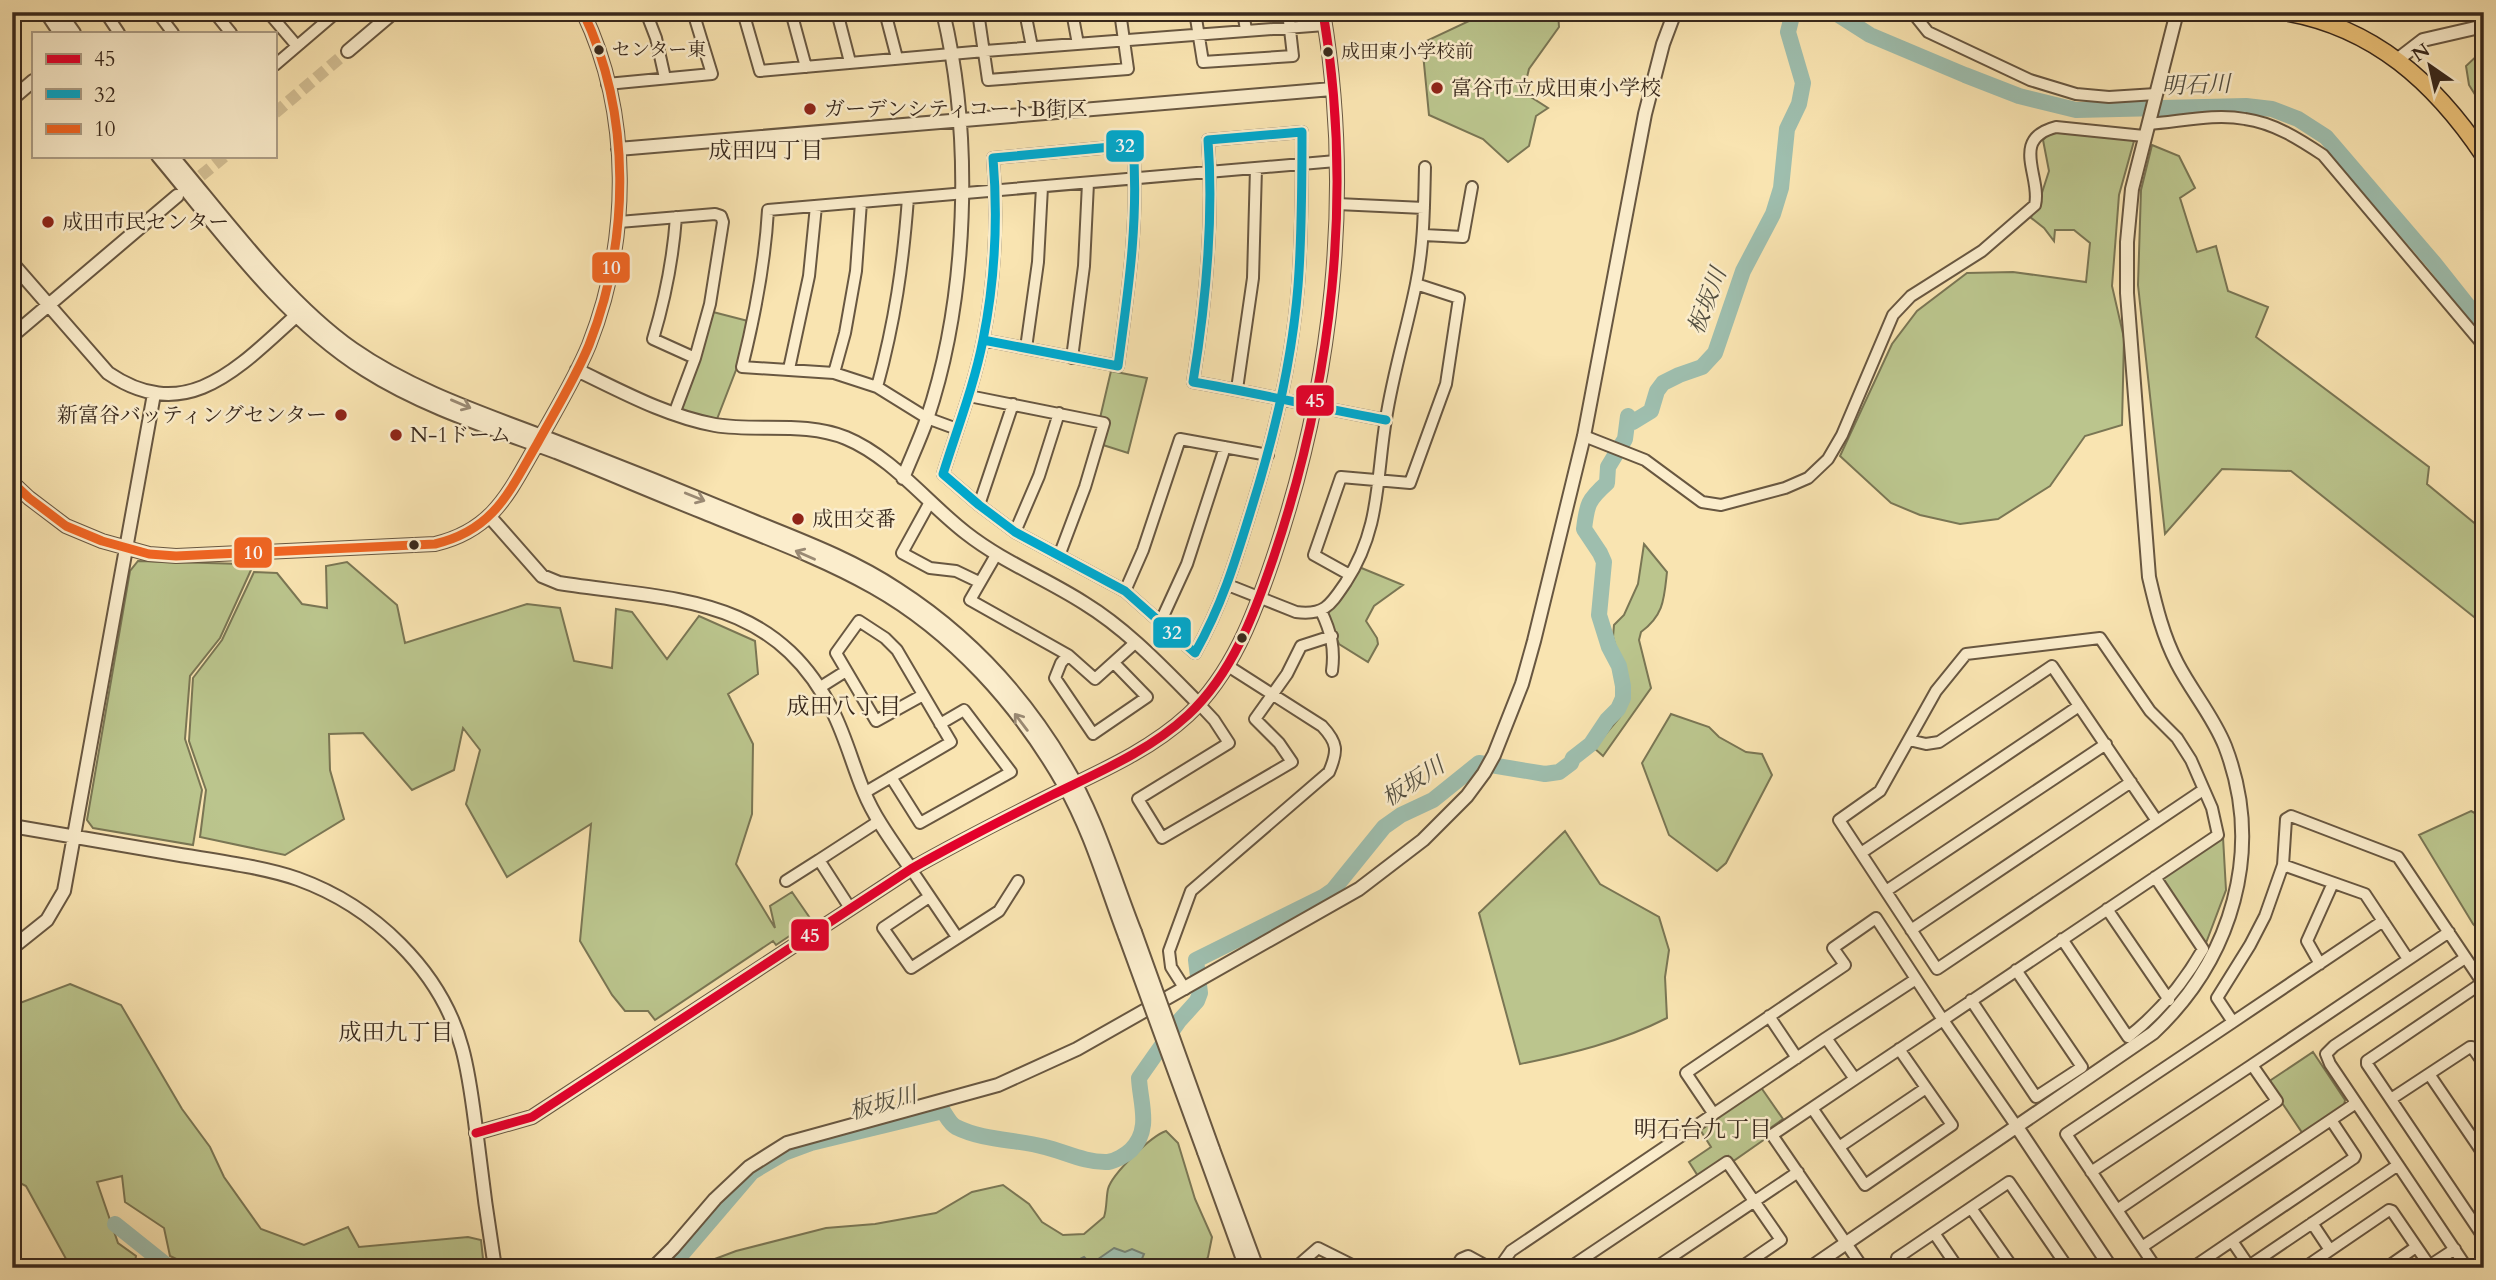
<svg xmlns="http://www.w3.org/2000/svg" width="2496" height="1280" font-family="Cardo,'Noto Serif JP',serif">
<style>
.green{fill:#bbc58d;stroke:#7a7654;stroke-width:2}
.water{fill:#9ebeae;stroke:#758274;stroke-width:2}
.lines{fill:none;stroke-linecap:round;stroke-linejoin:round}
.river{stroke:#9ebeae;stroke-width:16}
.tertiary-tunnel{stroke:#d2be93;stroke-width:12;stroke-dasharray:12 6;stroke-linecap:butt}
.minor-casing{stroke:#685741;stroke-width:14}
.tertiary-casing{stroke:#685741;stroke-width:16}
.primary-casing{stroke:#38281c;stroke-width:19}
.minor{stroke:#fbedcc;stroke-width:10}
.tertiary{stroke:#fbedcc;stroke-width:12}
.primary{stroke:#ecc278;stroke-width:16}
.tertiary-bridge-casing{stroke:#685741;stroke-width:16;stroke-linecap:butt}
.tertiary-bridge{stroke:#fbedcc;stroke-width:12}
.bus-1-casing{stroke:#fbedcc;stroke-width:14}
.bus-2-casing{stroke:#fbedcc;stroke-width:14}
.bus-3-casing{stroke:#fbedcc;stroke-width:14}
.bus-1{stroke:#e4002b;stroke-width:9}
.bus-2{stroke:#00a9ce;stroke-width:9}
.bus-3{stroke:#f26522;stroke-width:9}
.oneway{stroke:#9a8a74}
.bus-dot{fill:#38281c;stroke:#fbedcc;stroke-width:2.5}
.poi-dot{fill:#8f2418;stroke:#fbedcc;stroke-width:2.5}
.labels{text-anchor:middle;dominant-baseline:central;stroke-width:5;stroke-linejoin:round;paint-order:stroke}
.bus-label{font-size:19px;fill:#38281c;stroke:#fbedcc;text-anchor:start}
.poi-label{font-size:21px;fill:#38281c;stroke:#fbedcc;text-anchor:start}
.water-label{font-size:23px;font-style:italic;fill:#524e40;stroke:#fbedcc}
.neighbourhood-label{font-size:23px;fill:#38281c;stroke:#fbedcc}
.line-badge{stroke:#fbedcc;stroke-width:2.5}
.badge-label{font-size:19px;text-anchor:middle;font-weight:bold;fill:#fff}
</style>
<rect width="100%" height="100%" fill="#f9e4b1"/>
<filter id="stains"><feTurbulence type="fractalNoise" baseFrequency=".00286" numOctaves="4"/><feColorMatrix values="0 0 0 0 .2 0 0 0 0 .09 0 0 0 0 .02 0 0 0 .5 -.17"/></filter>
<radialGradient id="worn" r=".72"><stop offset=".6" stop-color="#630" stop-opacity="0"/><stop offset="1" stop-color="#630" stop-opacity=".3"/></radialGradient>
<path class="green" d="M 1488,12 L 1558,12 L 1559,27 L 1529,69 L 1525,85 L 1531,97 L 1548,108 L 1536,116 L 1529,146 L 1508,162 L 1483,139 L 1429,115 L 1422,43 Z
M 2484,49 L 2484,109 L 2469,85 L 2466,66 Z
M 2050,132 L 2128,138 L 2134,141 L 2119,195 L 2112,286 L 2124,338 L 2122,425 L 2085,436 L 2050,486 L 1998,519 L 1960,524 L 1920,515 L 1891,503 L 1840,456 L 1892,344 L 1917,311 L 1967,273 L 2013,272 L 2086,282 L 2090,243 L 2074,230 L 2055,230 L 2054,241 L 2044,228 L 2030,217 L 2038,205 L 2049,171 L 2043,140 Z
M 2152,145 L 2179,156 L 2195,188 L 2180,198 L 2197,252 L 2216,246 L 2228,291 L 2268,307 L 2256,337 L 2429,467 L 2427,484 L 2484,531 L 2484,625 L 2291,471 L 2222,469 L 2165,534 L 2138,285 L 2141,190 Z
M 713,312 L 748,321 L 736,370 L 717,419 L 682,411 L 680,406 Z
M 1111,371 L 1147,378 L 1128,453 L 1103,445 L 1109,421 L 1100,418 Z
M 1644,544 L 1667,572 C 1664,599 1664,615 1641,632 L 1639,640 L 1651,688 L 1603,756 L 1594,748 L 1620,717 L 1629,695 L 1613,637 L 1614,625 L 1624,615 L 1638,584 Z
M 138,561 L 242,564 L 251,570 L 220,638 L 190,676 L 185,739 L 202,790 L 193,845 L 93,828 L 87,820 L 130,571 Z
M 347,562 L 397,605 L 405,643 L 527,604 L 560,608 L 574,661 L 612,668 L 616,609 L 632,612 L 667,659 L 699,616 L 755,641 L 758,674 L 728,694 L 753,744 L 752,814 L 736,864 L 775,928 L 770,906 L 792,892 L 812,921 L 776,945 L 773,941 L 655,1020 L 648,1011 L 625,1011 L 612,995 L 580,941 L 591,824 L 507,877 L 466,804 L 480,750 L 463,728 L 454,770 L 412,790 L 363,733 L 329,734 L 330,770 L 344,819 L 285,855 L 200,837 L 206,790 L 189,741 L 193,678 L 222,640 L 254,572 L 277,573 L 302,604 L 327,608 L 326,566 Z
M 1359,567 L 1403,585 L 1374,606 L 1366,621 L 1377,638 L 1378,644 L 1368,662 L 1339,644 L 1327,617 L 1329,611 L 1344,594 Z
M 1671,714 L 1709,727 L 1719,737 L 1746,752 L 1762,754 L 1772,775 L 1726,863 L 1717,871 L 1669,835 L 1642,763 Z
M 2471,811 L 2484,818 L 2484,936 L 2473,924 L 2419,835 Z
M 1565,831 L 1600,884 L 1659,917 L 1669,950 L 1665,977 L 1667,1018 C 1620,1042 1570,1054 1520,1064 L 1479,913 Z
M 2223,837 L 2226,890 L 2206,943 L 2162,883 L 2163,876 Z
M 70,984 L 121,1005 L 182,1109 L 210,1147 L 224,1177 L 261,1229 L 304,1245 L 348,1227 L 359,1247 L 468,1237 L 481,1240 L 484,1268 L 195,1268 L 170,1256 L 164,1228 L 125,1202 L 122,1176 L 97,1182 L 118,1243 L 136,1256 L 134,1268 L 71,1268 L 26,1186 L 12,1179 L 12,1006 Z
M 2313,1052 L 2345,1100 L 2344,1106 L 2303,1134 L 2268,1082 Z
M 1760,1086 L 1783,1119 L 1762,1134 L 1765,1139 L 1732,1162 L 1728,1156 L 1698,1176 L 1689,1162 L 1711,1147 L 1699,1128 Z
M 1166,1131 L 1178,1143 L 1195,1199 L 1212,1237 L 1208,1257 L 1202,1268 L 698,1268 L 707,1262 L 736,1251 L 826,1228 L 875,1224 L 936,1213 L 972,1192 L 1003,1185 L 1029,1204 L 1042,1222 L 1063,1235 L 1084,1234 L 1104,1217 C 1107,1208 1106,1198 1108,1189 C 1112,1174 1151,1136 1166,1131 Z"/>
<path class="water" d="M 1114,1248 L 1125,1252 L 1132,1249 L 1144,1254 L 1139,1266 L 1133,1268 L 1066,1266 L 1084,1257 L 1091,1264 Z"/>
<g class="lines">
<path class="river" d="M 1834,12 L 1870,35 L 1965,75 L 2019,96 L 2076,110 L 2246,106 L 2272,109 L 2298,119 L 2326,137 L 2434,263 L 2484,326
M 115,1224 L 170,1268
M 606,1268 L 607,1268
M 670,1268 L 752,1172 L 784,1153 L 811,1143 L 943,1111 C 947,1117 950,1124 956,1127 C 984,1141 1016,1139 1045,1147 C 1065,1152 1086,1163 1108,1162 C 1115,1161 1126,1155 1131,1150 C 1152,1129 1140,1103 1139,1078 L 1179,1021 L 1197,1001 L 1200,993 L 1196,960 L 1323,897 L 1333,890 L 1384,827 L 1401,815 L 1433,800 L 1479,763 L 1545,774 L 1559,772 L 1571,763 L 1573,758 L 1591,744 L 1607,720 L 1618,709 L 1623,698 L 1623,686 L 1619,666 L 1609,647 L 1599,615 L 1604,562 L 1600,553 L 1584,529 C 1587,504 1588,500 1607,483 L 1608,467 L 1625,439 L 1628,416 L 1633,422 L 1651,411 L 1657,391 L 1663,383 L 1679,375 L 1702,367 L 1715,353 L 1743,271 L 1773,214 L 1781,188 L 1787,129 L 1799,104 L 1803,83 L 1788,32 L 1793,12"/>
<path class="tertiary-tunnel" d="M 275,113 L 348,51
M 187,187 L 225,156"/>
<defs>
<path id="minor" d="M 105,12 L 119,33
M 157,12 L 173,33
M 214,12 L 231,33
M 268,12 L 297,46
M 646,12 L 656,38 L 665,78
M 743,12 L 760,71 L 985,51 L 1325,25
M 791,12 L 806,67
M 837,12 L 850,62
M 885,12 L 897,58
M 978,12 L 988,80 L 1128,69 L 1120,12
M 1025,12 L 1032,47
M 1072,12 L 1078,44
M 1195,12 L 1203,62 L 1293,56 L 1288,12
M 1243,12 L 1246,30
M 1912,12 L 1928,32 L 2030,80 L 2076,94 L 2109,97 L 2156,94
M 275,65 L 337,12
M 607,84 L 712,74 L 693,12
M 2148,124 C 2179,122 2214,113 2245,119 C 2274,123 2299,139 2323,155 L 2484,346
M 1337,204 L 1424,208
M 676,217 C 673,259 665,299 653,339 L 695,358
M 619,222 L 715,214 L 721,216 L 723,222 L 710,304 L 695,358 L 674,414
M 1424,235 L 1463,237 L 1472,187
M 983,340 L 1118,366 C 1128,292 1139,220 1133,145 L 993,158 C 998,218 995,280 983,340 C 974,386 957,429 943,474 L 979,505 L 1015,532 L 1125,591 L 1195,653 C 1222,605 1235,562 1251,510 C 1274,437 1292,363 1298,286 C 1302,235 1302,184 1302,132 L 1208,140 C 1214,221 1206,302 1193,382 C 1257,393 1321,408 1386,420
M 1026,348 L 1038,262 L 1042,187
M 1072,358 L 1084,266 L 1088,183
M 789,369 L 809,276 L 816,206
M 834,373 L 845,333 L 856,271 L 861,202
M 877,387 C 895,321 903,265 908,198
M 1237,389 L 1253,278 L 1256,168
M 969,396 L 1104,423 L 1085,487 L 1059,556
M 957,429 L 927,418 L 877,387 L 834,373 L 742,367 C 755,315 765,264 768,210 L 1336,161
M 1584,436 L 1645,460 L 1702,502 L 1721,505 L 1785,488 L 1808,478 L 1828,459 L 1842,435 L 1893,315 L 1911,296 L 1982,251 L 2035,205 C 2042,177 2009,139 2056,127 L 2144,136
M 930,502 L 902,553 L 930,568 L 956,571 L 979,582
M 979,505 L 1013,404
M 1015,532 L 1039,476 L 1059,413
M 996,555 L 970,600 L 1068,655 L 1095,679 L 1136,642
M 1350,575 L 1314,555 L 1341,477 L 1410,483 L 1446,384 L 1459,298 L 1416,284
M 1228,585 L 1296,612 C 1325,616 1331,604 1346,582 C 1381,528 1376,479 1386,419 C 1393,373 1407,329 1416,284 C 1424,245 1424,207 1425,167
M 1125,591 L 1143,550 L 1180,439 L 1268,455
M 1321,611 C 1331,632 1335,648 1332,671
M 1160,623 L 1187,564 L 1225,447
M 1068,655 L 1061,663 L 1055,678 L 1093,734 L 1147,697 L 1114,663
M 819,688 L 846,671
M 1199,704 L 1214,720 L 1229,743 L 1138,799 L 1162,838 L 1292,762 L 1279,743 L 1255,719 L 1287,674 L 1301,646 L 1332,636
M 1909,740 L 1926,744 L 1939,742 L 2052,666 L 2157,821
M 891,777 L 920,823 L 1011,772 L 964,710 L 940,724
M 864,793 L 951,742 L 897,650 L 885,638 L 859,621 L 836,653 L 876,721 L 923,695
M 1861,853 L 2079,706
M 2283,865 L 2365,894 L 2408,959
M 911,869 L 957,937
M 786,881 L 819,860
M 1886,891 L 2106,744
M 929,897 L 883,928 L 911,968 L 999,911 L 1018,881
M 850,908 L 819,860 L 879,821
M 2107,909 L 2169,1000
M 1911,930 L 2131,782
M 2062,939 L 2128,1037 C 2160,1012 2183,984 2203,949 L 2155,877
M 2320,964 L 2307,941 L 2333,883
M 2482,983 L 2367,1061 L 2367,1064 L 2484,1238
M 1185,989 L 1171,967 L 1169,951 L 1191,891 L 1329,772 C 1338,751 1338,743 1322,726 L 1228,666
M 1971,1000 L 2036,1097 L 2082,1067 L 2016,970
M 1769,1016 L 1797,1058
M 2233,1022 L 2383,921
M 2252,1065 L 2449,932
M 2429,1074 L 2484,1155
M 1855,1079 L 1943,1020 L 1916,979
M 2391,1099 L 2470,1047 L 2472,1047 L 2484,1064
M 1812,1108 L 1865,1185 L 1952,1125 L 1899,1049
M 1713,1113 L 1686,1073 L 1845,965 L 1833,948 L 1876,918 L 1916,979 L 1826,1038
M 2017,1127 L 1943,1020 L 2218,835 L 2212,808 L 2191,760 L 2177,738 L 2150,711 L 2100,638 L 1966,654 L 1936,691 L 1880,791 L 1839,820 L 1937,969 L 2203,790
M 1839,1147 L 1926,1088
M 2398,1165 L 2467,1268
M 2091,1172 L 2252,1065 L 2277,1101 L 2117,1210
M 1971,1208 L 2013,1268
M 2312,1223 L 2330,1250
M 1934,1233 L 1958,1268
M 2232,1241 L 2249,1266
M 2142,1247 L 2356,1103
M 2429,1266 L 2455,1249
M 1295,1268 L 1318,1248 L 1358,1268
M 1456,1268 L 1461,1259 L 1468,1256 L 1490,1268
M 1499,1268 L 1511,1251 L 1826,1038 L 1855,1079 L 1772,1135 L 1863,1268
M 1569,1268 L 1727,1162 L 1781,1240 L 1740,1268
M 1655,1268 L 1798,1172
M 1903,1268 L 1897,1258 L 2009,1182 L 2068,1268
M 2156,1268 L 2066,1134 L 2233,1022 L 2217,998 L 2250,945 L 2265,916 L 2283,865 L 2286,819 L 2291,816 L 2398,857 L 2484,985
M 2192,1268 L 2354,1158 L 2355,1156 L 2331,1120
M 2246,1268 L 2398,1165 L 2330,1064 L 2326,1054 L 2334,1046 L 2465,958
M 2304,1268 L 2389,1210 L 2392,1211 L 2431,1268
M 2386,1268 L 2416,1247"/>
<path id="tertiary" d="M 46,12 L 60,33
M 59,12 L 74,33
M 348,51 L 394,12
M 2397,60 L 2423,40 L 2484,26
M 12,99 L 33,81
M 618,149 L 1332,89
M 158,156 C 221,231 281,317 365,370 C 423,407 491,428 556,452 C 604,471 652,492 700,511 C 758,535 818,556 873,587 C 953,632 1019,706 1064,785 C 1091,832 1106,886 1125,936
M 172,156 C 226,220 285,301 353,349 C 416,393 494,417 565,445 C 627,469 689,494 751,520 C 800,540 852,559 897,589 C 967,634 1023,694 1065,765 C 1096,816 1113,876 1135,932
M 12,263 L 108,373 C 187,427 240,366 297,315
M 12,336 L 177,196
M 577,370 C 621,391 666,416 715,425 C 757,432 805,421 846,438 C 892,457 927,503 966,533 C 1003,562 1045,578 1084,603 C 1128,630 1163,668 1199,704
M 903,478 C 911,458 920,439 927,419 C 968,297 973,137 943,12
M 12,482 L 29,498 L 66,526 L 102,541 L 149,554 L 176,556 L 435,544 C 494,530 509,492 537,444 C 555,411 575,379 589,345 C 630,241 632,114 583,12
M 490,517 L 542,576 L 559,583 C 673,601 773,593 833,712 C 846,738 853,766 864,792 C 875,819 894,844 911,869
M 12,826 C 64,835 117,844 169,853 C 208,860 261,866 298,879 C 373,906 441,970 462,1048 C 470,1077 473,1107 477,1137 C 482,1180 488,1224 495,1268
M 12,948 L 47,920 L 64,891 L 154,394
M 2017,1127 L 2111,1268
M 476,1133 L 532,1117 L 911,869 C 957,843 1004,819 1052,795 C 1099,772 1149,751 1188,715 C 1232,674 1254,615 1273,559 C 1332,385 1354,195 1323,12
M 1213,1149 L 1257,1268
M 1204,1152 L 1246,1268
M 653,1268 L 673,1248 L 715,1199 L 749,1167 L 787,1143 L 998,1085 L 1077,1049 L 1359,889 L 1423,840 L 1467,796 L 1484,773 L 1494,755 L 1522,684 L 1534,641 L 1584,436 L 1645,114 L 1663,44 L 1675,12
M 1810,1268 L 2153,1033 C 2232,959 2265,850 2225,746 C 2213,716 2192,692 2177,663 C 2163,636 2156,607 2149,577 L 2127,293 L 2127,242 L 2132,189 L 2177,12"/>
<path id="primary" d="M 2284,12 C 2374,27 2435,83 2484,156"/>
</defs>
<use href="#minor" class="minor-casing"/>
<use href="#tertiary" class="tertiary-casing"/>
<use href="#primary" class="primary-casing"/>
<use href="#minor" class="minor"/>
<use href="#tertiary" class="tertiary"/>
<use href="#primary" class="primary"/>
<defs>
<path id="tertiary-bridge" d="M 1135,932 L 1213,1149
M 1125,936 L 1204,1152"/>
</defs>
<use href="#tertiary-bridge" class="tertiary-bridge-casing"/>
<use href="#tertiary-bridge" class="tertiary-bridge"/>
<defs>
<path id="bus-1" d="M 476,1133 L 532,1117 L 911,869 C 957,843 1004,819 1052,795 C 1099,772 1149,751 1188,715 C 1232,674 1254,615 1273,559 C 1332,385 1354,195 1323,12"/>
<path id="bus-2" d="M 983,340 L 1118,366 C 1128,292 1139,220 1133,145 L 993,158 C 998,218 995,280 983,340 C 974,386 957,429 943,474 L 979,505 L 1015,532 L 1125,591 L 1195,653 C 1222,605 1235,562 1251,510 C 1274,437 1292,363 1298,286 C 1302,235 1302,184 1302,132 L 1208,140 C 1214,221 1206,302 1193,382 C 1257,393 1321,408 1386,420"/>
<path id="bus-3" d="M 12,482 L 29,498 L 66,526 L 102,541 L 149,554 L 176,556 L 435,544 C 494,530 509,492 537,444 C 555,411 575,379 589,345 C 630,241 632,114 583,12"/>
</defs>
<use href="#bus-1" class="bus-1-casing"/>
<use href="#bus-2" class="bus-2-casing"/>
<use href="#bus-3" class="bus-3-casing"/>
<use href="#bus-1" class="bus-1"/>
<use href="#bus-2" class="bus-2"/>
<use href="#bus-3" class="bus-3"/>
</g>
<defs><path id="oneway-shaft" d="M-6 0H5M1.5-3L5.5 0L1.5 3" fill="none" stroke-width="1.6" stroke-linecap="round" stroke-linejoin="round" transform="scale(1.75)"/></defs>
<g class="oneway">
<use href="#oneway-shaft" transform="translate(461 404) rotate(23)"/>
<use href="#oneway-shaft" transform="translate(695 497) rotate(22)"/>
<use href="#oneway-shaft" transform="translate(805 555) rotate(-156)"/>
<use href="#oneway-shaft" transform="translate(1021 722) rotate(-127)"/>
</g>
<g class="bus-dot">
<circle cx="599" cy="50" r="6"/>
<circle cx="1328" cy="52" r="6"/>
<circle cx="414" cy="545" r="6"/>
<circle cx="1242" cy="638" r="6"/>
</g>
<g class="poi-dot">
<circle cx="1437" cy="88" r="7"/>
<circle cx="810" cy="109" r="7"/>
<circle cx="48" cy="222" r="7"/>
<circle cx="341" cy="415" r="7"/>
<circle cx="396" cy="435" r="7"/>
<circle cx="798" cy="519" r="7"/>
</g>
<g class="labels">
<g class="bus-label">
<text x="612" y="50">センター東</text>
<text x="1341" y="52">成田東小学校前</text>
</g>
<g class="poi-label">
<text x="1451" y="88">富谷市立成田東小学校</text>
<text x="824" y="109">ガーデンシティコートB街区</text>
<text x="62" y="222">成田市民センター</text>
<text x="327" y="415" text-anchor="end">新富谷バッティングセンター</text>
<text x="410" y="435">N-1ドーム</text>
<text x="812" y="519">成田交番</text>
</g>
<g class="water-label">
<text transform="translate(2196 85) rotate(-2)">明石川</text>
<text transform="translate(1707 301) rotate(-69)">板坂川</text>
<text transform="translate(1413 782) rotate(-33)">板坂川</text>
<text transform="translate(883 1103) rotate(-15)">板坂川</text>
</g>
<g class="neighbourhood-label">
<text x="766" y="150">成田四丁目</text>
<text x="844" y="706">成田八丁目</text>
<text x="396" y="1032">成田九丁目</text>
<text x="1703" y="1129">明石台九丁目</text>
</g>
</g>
<g class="line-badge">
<rect x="1105" y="129" width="40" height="34" rx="7" fill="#00a9ce"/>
<rect x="591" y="251" width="40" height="33" rx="7" fill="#f26522"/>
<rect x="1295" y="384" width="40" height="33" rx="7" fill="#e4002b"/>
<rect x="233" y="536" width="40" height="33" rx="7" fill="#f26522"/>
<rect x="1152" y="616" width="40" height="33" rx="7" fill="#00a9ce"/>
<rect x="790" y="918" width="40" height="34" rx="7" fill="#e4002b"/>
</g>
<g class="badge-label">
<text x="1125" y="152">32</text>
<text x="611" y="274">10</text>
<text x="1315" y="407">45</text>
<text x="253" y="559">10</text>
<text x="1172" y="639">32</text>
<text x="810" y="942">45</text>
</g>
<rect width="2496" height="1280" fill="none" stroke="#f9e4b1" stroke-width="42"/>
<rect x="14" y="14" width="2468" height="1252" fill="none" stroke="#38281c" stroke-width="3.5"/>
<rect x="21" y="21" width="2454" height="1238" fill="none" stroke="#38281c" stroke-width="2"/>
<rect x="32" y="32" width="245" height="126" fill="#fbedcc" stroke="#ad9e86" stroke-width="2"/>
<rect x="46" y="54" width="35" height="10" fill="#e4002b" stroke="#ad9e86" stroke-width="2"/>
<text x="94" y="66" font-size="21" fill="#38281c">45</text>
<rect x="46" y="89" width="35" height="10" fill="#00a9ce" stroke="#ad9e86" stroke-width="2"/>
<text x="94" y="102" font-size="21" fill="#38281c">32</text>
<rect x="46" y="124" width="35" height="10" fill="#f26522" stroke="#ad9e86" stroke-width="2"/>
<text x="94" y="136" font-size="21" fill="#38281c">10</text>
<g transform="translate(2430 66) rotate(326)" stroke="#fbedcc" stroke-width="5" paint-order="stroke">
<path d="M0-5L12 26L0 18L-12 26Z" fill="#38281c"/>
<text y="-10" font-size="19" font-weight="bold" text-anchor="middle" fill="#38281c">N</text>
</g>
<rect width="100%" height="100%" filter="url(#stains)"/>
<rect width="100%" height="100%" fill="url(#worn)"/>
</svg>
